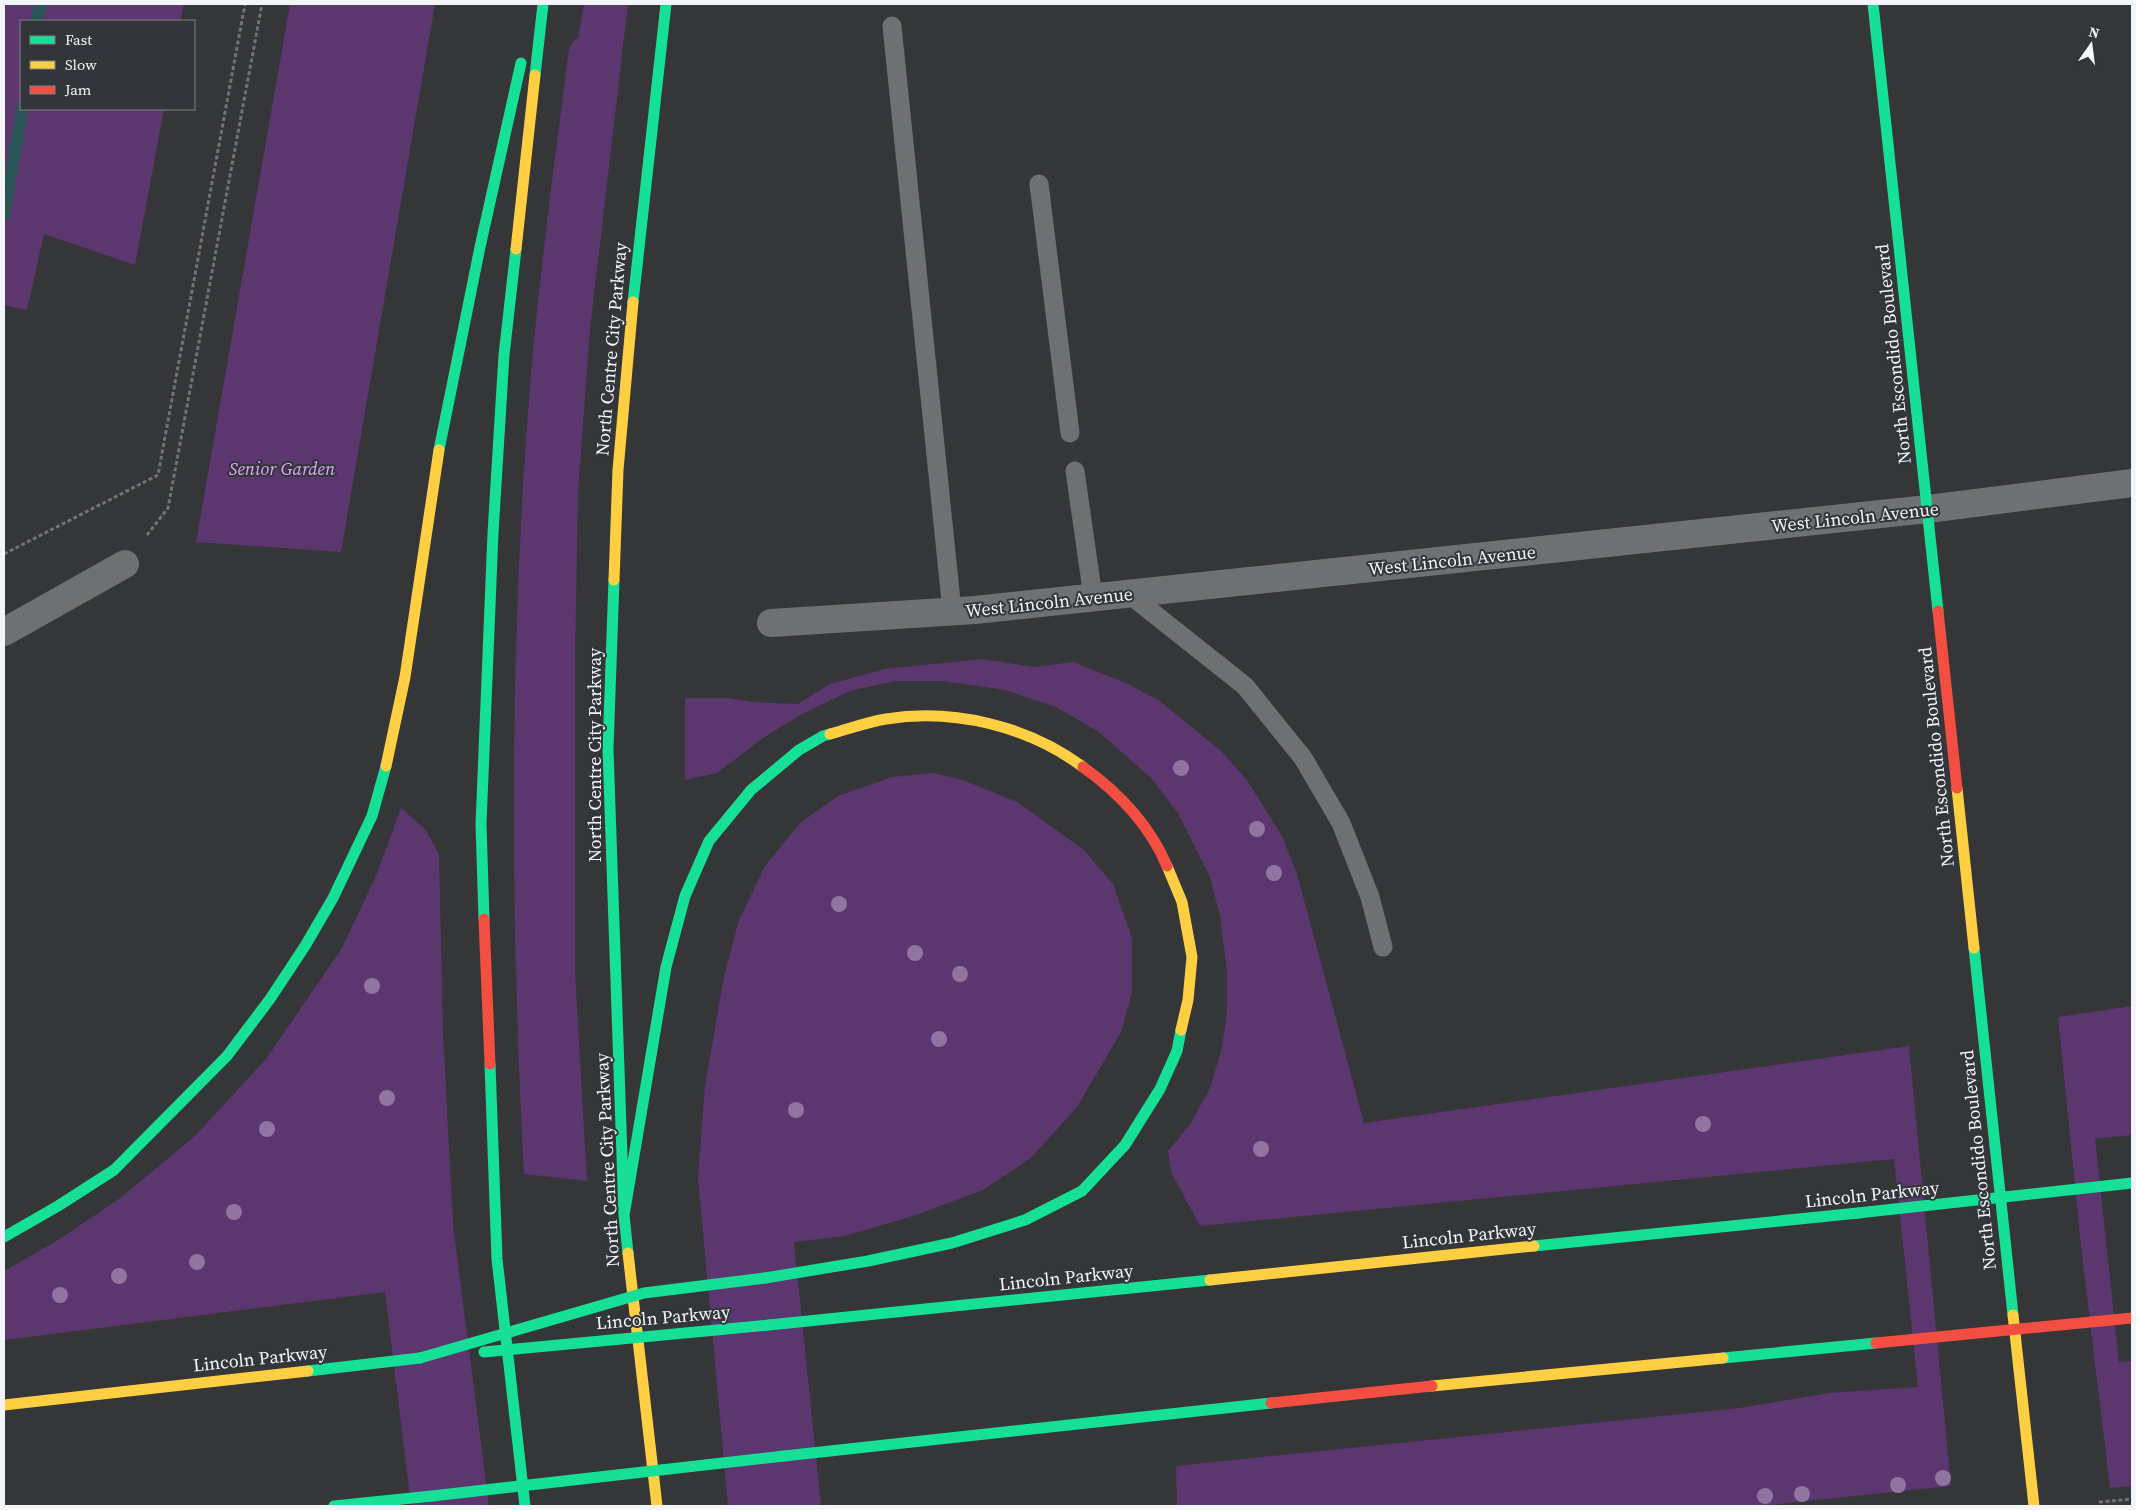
<svg xmlns="http://www.w3.org/2000/svg" width="2136" height="1510" font-family="'Source Serif 4',serif">
<style>
.green{fill:#5c366e}
.lines{fill:none;stroke-linecap:round;stroke-linejoin:round}
.stream{stroke:#285455;stroke-width:12}
.path{stroke:#717273;stroke-width:3;stroke-dasharray:4 2.5;stroke-linecap:butt}
.lane{stroke:#6f7071;stroke-width:19}
.street{stroke:#6f7071;stroke-width:28}
.fast{stroke:#16e098;stroke-width:11}
.slow{stroke:#ffcf43;stroke-width:11}
.jam{stroke:#f24e42;stroke-width:11}
.fast-bridge{stroke:#16e098;stroke-width:11}
.jam-bridge{stroke:#f24e42;stroke-width:11}
.tree{fill:#9274a2}
.labels{text-anchor:middle;dominant-baseline:central;stroke-width:4;stroke-linejoin:round;paint-order:stroke}
.street-label{font-size:18px;fill:#f3f5f8;stroke:#32363a}
.park-label{font-size:18px;font-style:italic;fill:#dea6f9;stroke:#32363a}
</style>
<rect width="100%" height="100%" fill="#343638"/>
<path class="green" d="M 4,4 L 184,4 L 180,21 L 21,21 L 21,109 L 164,109 L 135,265 L 44,234 L 27,310 L 4,305 Z
M 290,4 L 435,4 L 341,552 L 196,542 Z
M 584,4 L 628,4 L 590,329 L 578,492 L 575,659 L 575,972 L 587,1181 L 524,1174 C 510,912 509,648 530,386 C 539,273 555,161 569,48 L 575,39 L 578,38 Z
M 982,659 L 1034,667 L 1073,662 L 1128,684 L 1160,701 L 1222,752 L 1247,780 L 1282,836 L 1297,874 L 1364,1123 L 1909,1046 L 1951,1486 L 1760,1506 L 1177,1506 L 1176,1466 L 1739,1408 L 1829,1393 L 1918,1387 L 1894,1159 L 1200,1226 L 1171,1172 L 1168,1151 L 1191,1123 L 1210,1088 L 1222,1048 L 1227,1011 L 1227,970 L 1220,916 L 1210,877 L 1178,813 L 1151,778 L 1099,732 L 1056,707 L 1005,690 L 943,681 L 895,681 L 850,691 L 802,714 L 763,738 L 717,773 L 685,780 L 685,698 L 729,698 L 753,702 L 798,704 L 830,684 L 884,669 Z
M 933,773 L 963,780 L 1017,802 L 1084,850 L 1113,884 L 1132,938 L 1132,993 L 1121,1032 L 1077,1107 L 1031,1158 L 983,1190 L 910,1217 L 844,1236 L 794,1242 L 821,1506 L 728,1506 L 698,1177 L 705,1086 L 724,976 L 739,920 L 765,866 L 800,823 L 838,796 L 892,777 Z
M 401,808 L 425,829 L 439,854 L 443,1031 L 453,1225 L 489,1506 L 411,1506 L 385,1292 L 4,1340 L 4,1271 L 58,1240 L 119,1199 L 195,1136 L 266,1059 L 342,948 L 378,871 Z
M 2132,1006 L 2132,1135 L 2095,1139 L 2119,1362 L 2132,1361 L 2132,1486 L 2110,1488 L 2082,1255 L 2058,1017 Z"/>
<g class="lines">
<path class="stream" d="M 37,21 L 40,4
M 4,216 L 22,109"/>
<path class="path" d="M 147,535 L 168,508 L 262,4
M 4,554 L 158,475 L 245,4
M 2099,1502 L 2132,1499"/>
<path class="lane" d="M 892,26 L 952,611
M 1039,184 L 1070,433
M 1075,471 L 1093,597
M 1129,594 L 1245,686 L 1303,758 L 1341,823 L 1370,897 L 1383,947"/>
<path class="street" d="M 771,623 L 975,610 L 1928,509 L 2132,483
M 4,632 L 125,564"/>
<path class="fast" d="M 1873,4 L 1938,611
M 535,75 L 543,4
M 633,302 L 666,4
M 439,450 L 480,247 L 521,63
M 614,580 L 608,749 L 624,1215 L 628,1253
M 484,919 L 481,824 L 493,533 L 504,355 L 516,249
M 1974,948 L 2013,1315
M 490,1064 L 497,1259 L 525,1506
M 624,1215 L 666,967 L 685,896 L 709,841 L 751,790 L 799,750 L 823,736 L 830,734
M 4,1237 L 58,1206 L 114,1170 L 227,1056 L 270,999 L 305,946 L 333,898 L 372,816 L 386,766
M 1534,1246 L 1858,1213
M 765,1278 L 868,1261 L 952,1243 L 1025,1220 L 1082,1191 L 1125,1145 L 1160,1089 L 1177,1051 L 1181,1030
M 769,1325 L 1210,1280
M 1723,1358 L 1876,1343
M 308,1371 L 420,1358
M 784,1456 L 1271,1403
M 334,1506 L 432,1496"/>
<path class="slow" d="M 516,249 L 535,75
M 614,580 L 618,470 L 633,302
M 830,734 C 849,729 867,722 886,719 C 953,708 1028,726 1083,767
M 386,766 L 405,677 L 439,450
M 1957,788 L 1974,948
M 1167,866 L 1182,902 L 1192,957 L 1188,1000 L 1181,1030
M 628,1253 L 657,1506
M 1210,1280 L 1534,1246
M 2013,1315 L 2034,1506
M 1432,1386 L 1723,1358
M 4,1405 L 308,1371"/>
<path class="jam" d="M 1938,611 L 1957,788
M 1083,767 C 1118,792 1150,826 1167,866
M 484,919 L 490,1064
M 1271,1403 L 1432,1386"/>
<path class="fast-bridge" d="M 1858,1213 L 2132,1183
M 484,1352 L 769,1325
M 420,1358 L 644,1293 L 765,1278
M 432,1496 L 784,1456"/>
<path class="jam-bridge" d="M 1876,1343 L 2132,1318"/>
</g>
<g class="tree">
<circle cx="1181" cy="768" r="8"/>
<circle cx="1257" cy="829" r="8"/>
<circle cx="1274" cy="873" r="8"/>
<circle cx="839" cy="904" r="8"/>
<circle cx="915" cy="953" r="8"/>
<circle cx="960" cy="974" r="8"/>
<circle cx="372" cy="986" r="8"/>
<circle cx="939" cy="1039" r="8"/>
<circle cx="387" cy="1098" r="8"/>
<circle cx="796" cy="1110" r="8"/>
<circle cx="1703" cy="1124" r="8"/>
<circle cx="267" cy="1129" r="8"/>
<circle cx="1261" cy="1149" r="8"/>
<circle cx="234" cy="1212" r="8"/>
<circle cx="197" cy="1262" r="8"/>
<circle cx="119" cy="1276" r="8"/>
<circle cx="60" cy="1295" r="8"/>
<circle cx="1943" cy="1478" r="8"/>
<circle cx="1898" cy="1485" r="8"/>
<circle cx="1802" cy="1494" r="8"/>
<circle cx="1765" cy="1496" r="8"/>
</g>
<g class="labels">
<g class="street-label">
<text transform="translate(611 349) rotate(-85)">North Centre City Parkway</text>
<text transform="translate(1893 354) rotate(-96)">North Escondido Boulevard</text>
<text transform="translate(1855 517) rotate(-6)">West Lincoln Avenue</text>
<text transform="translate(1452 560) rotate(-6)">West Lincoln Avenue</text>
<text transform="translate(1049 602) rotate(-6)">West Lincoln Avenue</text>
<text transform="translate(594 755) rotate(-90)">North Centre City Parkway</text>
<text transform="translate(1936 757) rotate(-96)">North Escondido Boulevard</text>
<text transform="translate(607 1160) rotate(-93)">North Centre City Parkway</text>
<text transform="translate(1978 1160) rotate(-96)">North Escondido Boulevard</text>
<text transform="translate(1872 1194) rotate(-6)">Lincoln Parkway</text>
<text transform="translate(1469 1235) rotate(-6)">Lincoln Parkway</text>
<text transform="translate(1066 1277) rotate(-6)">Lincoln Parkway</text>
<text transform="translate(663 1317) rotate(-5)">Lincoln Parkway</text>
<text transform="translate(260 1358) rotate(-6)">Lincoln Parkway</text>
</g>
<g class="park-label">
<text x="282" y="468">Senior Garden</text>
</g>
</g>
<rect width="2136" height="1510" fill="none" stroke="#f3f5f8" stroke-width="10"/>
<rect x="20" y="20" width="175" height="90" fill="#32363a" stroke="#7f8286"/>
<rect x="30" y="36" width="25" height="8" fill="#16e098" stroke="#7f8286"/>
<text x="65" y="45" font-size="15" fill="#f3f5f8">Fast</text>
<rect x="30" y="61" width="25" height="8" fill="#ffcf43" stroke="#7f8286"/>
<text x="65" y="70" font-size="15" fill="#f3f5f8">Slow</text>
<rect x="30" y="86" width="25" height="8" fill="#f24e42" stroke="#7f8286"/>
<text x="65" y="95" font-size="15" fill="#f3f5f8">Jam</text>
<g transform="translate(2091 45) rotate(14)" stroke="#32363a" stroke-width="4" paint-order="stroke">
<path d="M0-4L9 19L0 12L-9 19Z" fill="#f3f5f8"/>
<text y="-8" font-size="14" font-weight="bold" text-anchor="middle" fill="#f3f5f8">N</text>
</g>
</svg>
